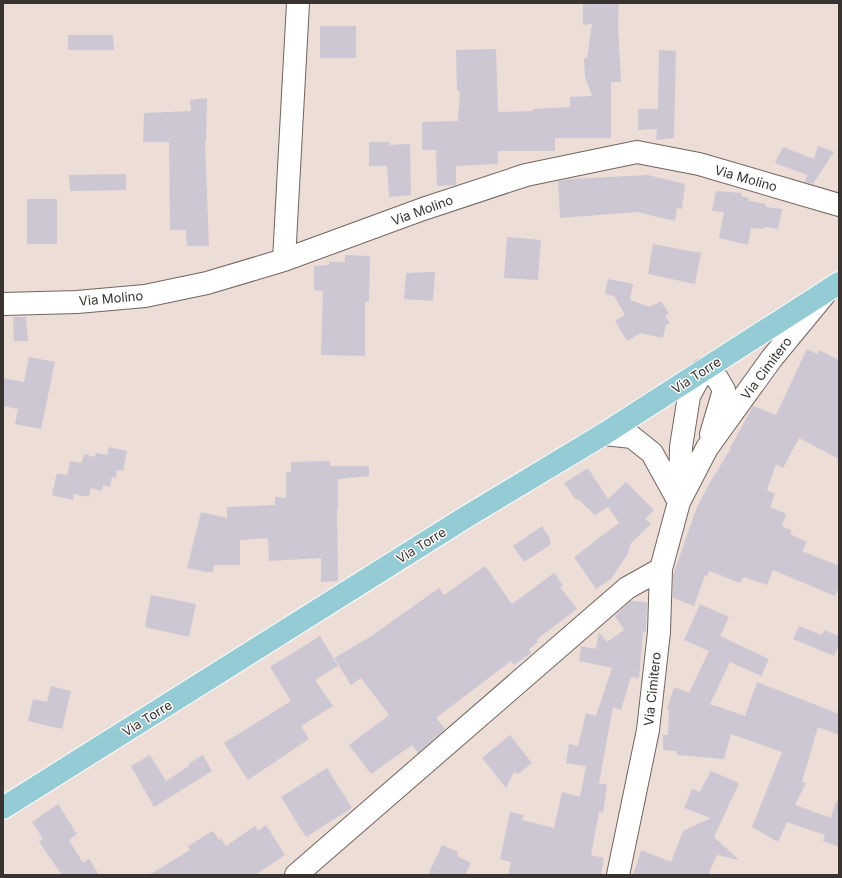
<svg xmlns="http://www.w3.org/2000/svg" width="842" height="878" font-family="Inter,sans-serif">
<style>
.building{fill:#cdc7d3}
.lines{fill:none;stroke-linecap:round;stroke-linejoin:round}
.minor-casing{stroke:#71645f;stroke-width:24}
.major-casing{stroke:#fff;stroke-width:24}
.minor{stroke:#fff;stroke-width:22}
.major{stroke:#94cbd4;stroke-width:22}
.labels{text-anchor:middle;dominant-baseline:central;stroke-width:3;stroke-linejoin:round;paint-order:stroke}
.street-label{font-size:13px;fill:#383230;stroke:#fff}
</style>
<rect width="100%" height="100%" fill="#ecddd7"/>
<path class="building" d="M 583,3 L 619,3 L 618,24 L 621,82 L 611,82 L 611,138 L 555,138 L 555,151 L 498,151 L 498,164 L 456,166 L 456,185 L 437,186 L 436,150 L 422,150 L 422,122 L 458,121 L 460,91 L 457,91 L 456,50 L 496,49 L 498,112 L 533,111 L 534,109 L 570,107 L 570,97 L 592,96 L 585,77 L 584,58 L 587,58 L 592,24 L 583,25 Z
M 320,26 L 356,26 L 356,58 L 320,58 Z
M 68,35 L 113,35 L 114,50 L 68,50 Z
M 659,50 L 676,51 L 674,138 L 656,140 L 657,129 L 638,130 L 638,109 L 658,109 Z
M 207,98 L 206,141 L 205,141 L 209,246 L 187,246 L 186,230 L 170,230 L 169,142 L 143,142 L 144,113 L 191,111 L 190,100 Z
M 369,142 L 390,142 L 389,145 L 410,144 L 411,195 L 389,197 L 387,166 L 369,166 Z
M 818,146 L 834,152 L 813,184 L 805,182 L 807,175 L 775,163 L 783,147 L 814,159 Z
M 126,174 L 126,190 L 70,191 L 69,175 Z
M 648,175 L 685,184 L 682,209 L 677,208 L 675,221 L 637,212 L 560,218 L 558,181 L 570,179 Z
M 716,191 L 742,193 L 741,196 L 749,198 L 749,201 L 766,204 L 766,207 L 782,209 L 778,229 L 764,227 L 764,229 L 751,228 L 748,245 L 719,238 L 724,212 L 712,211 Z
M 27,199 L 57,199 L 57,244 L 27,244 Z
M 507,237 L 541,240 L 538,280 L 504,278 Z
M 653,244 L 701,253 L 695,284 L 648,274 Z
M 345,255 L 370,256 L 369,302 L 365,302 L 365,356 L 321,355 L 323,291 L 314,290 L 314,266 L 329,265 L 329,262 L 345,262 Z
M 435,272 L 433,301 L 404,299 L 406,273 Z
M 608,279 L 633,284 L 630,300 L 650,307 L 661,301 L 669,314 L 665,316 L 670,323 L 666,325 L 663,338 L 641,333 L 627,341 L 615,321 L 625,315 L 614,296 L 605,294 Z
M 13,317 L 26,317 L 28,341 L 14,341 Z
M 807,349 L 817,354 L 819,350 L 839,360 L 839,459 L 799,438 L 783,468 L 776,464 L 767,490 L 775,494 L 770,507 L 786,514 L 782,526 L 792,531 L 790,534 L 807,542 L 802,551 L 839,566 L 839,586 L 835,596 L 773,570 L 767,585 L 744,577 L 740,583 L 709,571 L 707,576 L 705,575 L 694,606 L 673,598 L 673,575 L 697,507 L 709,484 L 731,448 L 730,448 L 753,406 L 776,415 Z
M 29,357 L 55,362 L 41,429 L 15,424 L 18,409 L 3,406 L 3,378 L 24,382 Z
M 109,447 L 127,451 L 123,471 L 117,470 L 116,478 L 112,477 L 110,487 L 103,485 L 102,491 L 91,488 L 89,497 L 74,494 L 73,500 L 52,495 L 57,473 L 67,475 L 70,461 L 82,463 L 84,454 L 95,457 L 96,453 L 107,455 Z
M 330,461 L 330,466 L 369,466 L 369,476 L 338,479 L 338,508 L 337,508 L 338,581 L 321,582 L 321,558 L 269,561 L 268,538 L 240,540 L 240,565 L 214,565 L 213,572 L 206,572 L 187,568 L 201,512 L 227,518 L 227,507 L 275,505 L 275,497 L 286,498 L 286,472 L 291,472 L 291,462 Z
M 588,468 L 608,499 L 626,482 L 654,510 L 645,519 L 651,524 L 631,543 L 627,555 L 611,579 L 596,589 L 574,557 L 619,523 L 608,507 L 595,515 L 578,499 L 576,500 L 564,483 Z
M 542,526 L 550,539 L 550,545 L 524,562 L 513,546 Z
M 485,566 L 512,604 L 554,573 L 563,585 L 560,587 L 577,609 L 536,640 L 538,642 L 529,649 L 531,653 L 514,665 L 511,661 L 436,718 L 445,729 L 418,753 L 412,745 L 371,774 L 349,745 L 389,715 L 361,678 L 351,685 L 334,658 L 370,637 L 439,588 L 444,595 Z
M 151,595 L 196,604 L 189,637 L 145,627 Z
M 631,601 L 647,602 L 646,632 L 643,632 L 639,678 L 631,677 L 621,710 L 613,707 L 599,783 L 607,785 L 603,813 L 599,812 L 591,855 L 604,858 L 601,875 L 508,875 L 511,862 L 500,859 L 510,812 L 524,815 L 522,820 L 554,828 L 562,792 L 580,797 L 586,766 L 566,763 L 569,744 L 578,746 L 586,713 L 596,716 L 612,668 L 579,661 L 581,646 L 596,649 L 599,632 L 607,642 L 624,630 L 615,616 Z
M 700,604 L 729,617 L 720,636 L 769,659 L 761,676 L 730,662 L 710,704 L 745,716 L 757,682 L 839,714 L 839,735 L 818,727 L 802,782 L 806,783 L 795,805 L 831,818 L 836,801 L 839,802 L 839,847 L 823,841 L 825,835 L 787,822 L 778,842 L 752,827 L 782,752 L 731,734 L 724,759 L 677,755 L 677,751 L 663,750 L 663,735 L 668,735 L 669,710 L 667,709 L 674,687 L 689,693 L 709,651 L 684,640 Z
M 799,626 L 822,635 L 824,630 L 839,636 L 839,644 L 834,656 L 793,639 Z
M 320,636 L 338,666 L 315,680 L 333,706 L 301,726 L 309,739 L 248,780 L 224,743 L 291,701 L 270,667 Z
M 51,686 L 71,691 L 62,729 L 28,721 L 33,699 L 47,702 Z
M 510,735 L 532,763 L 518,774 L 514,772 L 506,788 L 482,758 Z
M 150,755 L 166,781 L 189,766 L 188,764 L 203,755 L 212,771 L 154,807 L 131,766 Z
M 327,768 L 352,808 L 306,837 L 281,797 Z
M 711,771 L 739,783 L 714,837 L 739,860 L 717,855 L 708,875 L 633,875 L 641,850 L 671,862 L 683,831 L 711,818 L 684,808 L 692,789 L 700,792 Z
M 58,804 L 77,834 L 69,840 L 83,863 L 89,859 L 99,875 L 62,875 L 39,842 L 43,839 L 32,822 Z
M 266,825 L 285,855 L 255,875 L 149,875 L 190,850 L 188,846 L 213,831 L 219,840 L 221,838 L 226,846 L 255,826 L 258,831 Z
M 442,845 L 458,852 L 457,856 L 471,863 L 465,875 L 428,875 Z"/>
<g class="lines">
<defs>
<path id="minor" d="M 284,260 L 298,3
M 3,304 L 77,302 L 145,296 L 207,283 L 284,260 L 423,209 L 526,175 L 637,152 L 699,164 L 839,205
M 604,434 L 632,437 L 652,453 L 679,502
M 680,494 L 681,447 L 689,396 L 703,370 L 717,378 L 724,390 L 711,434
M 296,875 L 627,588 L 661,569
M 618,875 L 648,730 L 659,632 L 661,569 L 679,502 L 707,448 L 772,358 L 824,295"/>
<path id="major" d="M 3,808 L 466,517 L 604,434 L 839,283"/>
</defs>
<use href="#minor" class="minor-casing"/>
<use href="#major" class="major-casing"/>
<use href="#minor" class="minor"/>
<use href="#major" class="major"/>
</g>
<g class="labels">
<g class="street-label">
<text transform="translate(746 178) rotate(16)">Via Molino</text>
<text transform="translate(422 210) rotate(-20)">Via Molino</text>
<text transform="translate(111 298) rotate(-5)">Via Molino</text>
<text transform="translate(766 368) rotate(-53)">Via Cimitero</text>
<text transform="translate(696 375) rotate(-33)">Via Torre</text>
<text transform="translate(421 545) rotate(-32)">Via Torre</text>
<text transform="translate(652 689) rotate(-84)">Via Cimitero</text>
<text transform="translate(147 718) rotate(-32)">Via Torre</text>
</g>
</g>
<rect width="842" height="878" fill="none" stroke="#383230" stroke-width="8"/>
</svg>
